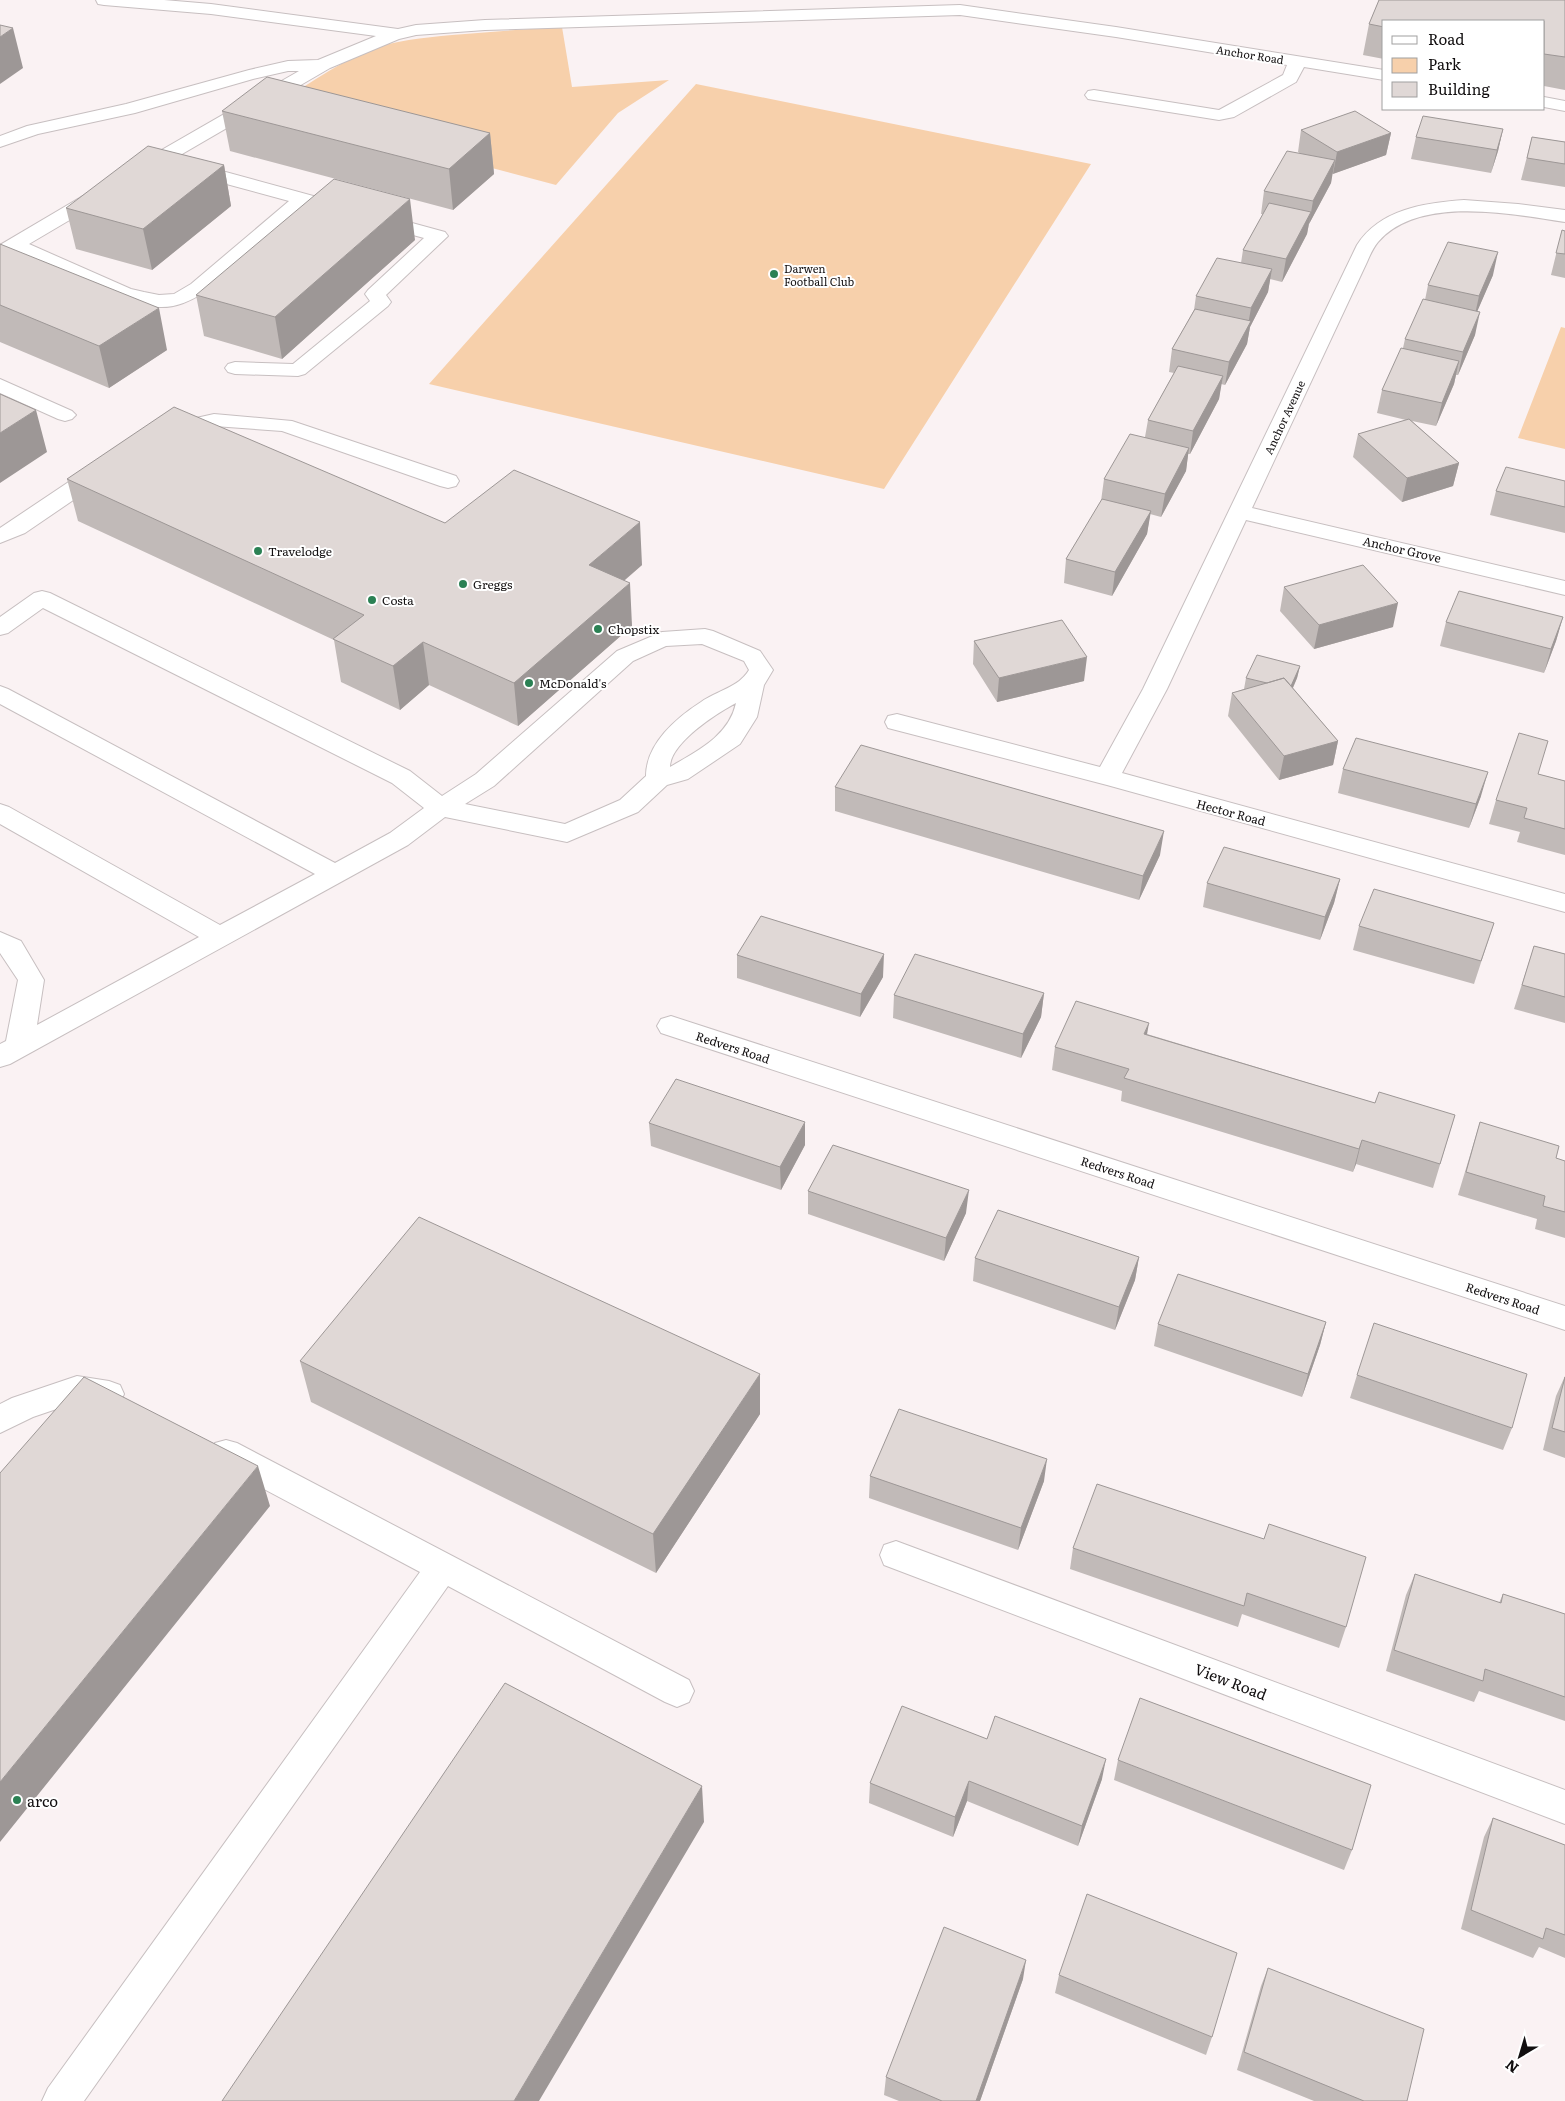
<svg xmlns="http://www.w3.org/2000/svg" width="1565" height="2101" font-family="Literata,serif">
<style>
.green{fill:#f7d0ab}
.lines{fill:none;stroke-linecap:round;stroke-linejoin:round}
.minor-casing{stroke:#c7bfc0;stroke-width:2}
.minor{fill:#fff;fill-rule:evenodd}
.wall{fill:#c1bab8}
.shaded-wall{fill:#9d9796}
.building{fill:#e0d8d6;stroke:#9d9796}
.poi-dot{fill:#2b8154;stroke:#fff;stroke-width:2}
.labels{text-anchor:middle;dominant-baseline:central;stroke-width:4;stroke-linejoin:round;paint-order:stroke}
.far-street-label{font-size:11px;fill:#120f10;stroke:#fff}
.far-poi-label{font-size:11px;fill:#120f10;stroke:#fff;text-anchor:start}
.street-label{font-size:12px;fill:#120f10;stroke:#fff}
.poi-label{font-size:12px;fill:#120f10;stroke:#fff;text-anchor:start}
.near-street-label{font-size:15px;fill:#120f10;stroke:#fff}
.near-poi-label{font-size:15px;fill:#120f10;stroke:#fff;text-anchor:start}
</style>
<rect width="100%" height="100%" fill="#faf2f3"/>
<path class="green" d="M 562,27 L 572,87 L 669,80 L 618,113 L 556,185 L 268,109 C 299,91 334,65 367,51 C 394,40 423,38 452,35 C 489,32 525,29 562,27 Z
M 696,84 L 1091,164 L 884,489 L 429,384 Z
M 1561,327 L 1565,328 L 1565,449 L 1518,438 Z"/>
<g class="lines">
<defs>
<path id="minor" d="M 96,0 L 164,0 L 211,4 L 398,29 L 416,25 L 485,20 L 960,5 L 1116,27 L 1384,70 L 1384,80 L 1304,67 L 1296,82 L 1234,117 L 1219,120 L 1094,100 L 1088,99 L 1085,95 L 1088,91 L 1094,90 L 1219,110 L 1283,75 L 1287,65 L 1116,37 L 960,15 L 485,30 L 416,35 L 399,39 L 330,68 L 146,175 L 139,177 L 132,175 L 130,171 L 132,167 L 299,71 L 288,71 L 253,79 L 135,113 L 38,134 L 0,147 L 0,136 L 27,126 L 126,104 L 249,70 L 288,61 L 318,60 L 376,36 L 211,14 L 104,5 L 98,4 Z
M 1544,97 L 1565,101 L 1565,111 L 1544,107 Z
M 189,162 L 445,232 L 448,236 L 386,295 L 391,302 L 388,306 L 305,374 L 298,376 L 235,374 L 228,372 L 225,368 L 228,364 L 235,362 L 293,364 L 370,301 L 365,294 L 368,290 L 424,238 L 306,206 L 205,292 C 190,301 176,308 158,307 C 116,304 55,270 15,252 L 0,259 L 0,245 L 93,190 L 100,188 L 107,190 L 109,194 L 107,198 L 29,244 L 131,289 L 144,292 L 159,295 L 174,294 L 191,284 L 289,201 L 182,172 L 180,168 L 182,164 Z
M 1464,200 L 1518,204 L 1565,210 L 1565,222 C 1511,214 1419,195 1378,242 C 1373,248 1370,255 1367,262 L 1252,508 L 1565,581 L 1565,595 L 1246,520 L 1167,689 L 1122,773 L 1565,894 L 1565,912 L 1107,785 L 888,728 L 885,722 L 888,716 L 897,714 L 1100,767 L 1143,689 L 1357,245 C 1380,209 1424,203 1464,200 Z
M 0,379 L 72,411 L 76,415 L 72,419 L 65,421 L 58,419 L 0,393 Z
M 214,414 L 292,421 L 456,476 L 459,481 L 456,486 L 448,488 L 440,486 L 282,431 L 214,426 L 172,435 L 165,433 L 161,429 L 165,425 Z
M 102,464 L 110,465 L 113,470 L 110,475 L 25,533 L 0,543 L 0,528 L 94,465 Z
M 42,591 L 50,593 L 410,771 L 442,796 L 476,774 L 617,651 L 662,632 L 705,629 L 713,631 L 760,651 L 773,670 L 764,685 L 757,717 L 740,744 L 688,779 L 667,785 L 638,812 L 567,842 L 445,817 L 408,845 L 10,1064 L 0,1067 L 0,1044 L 6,1041 L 18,980 L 0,953 L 0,932 L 21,941 L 44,980 L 37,1025 L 199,937 L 0,824 L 0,804 L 9,807 L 220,925 L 315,874 L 0,704 L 0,686 L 8,689 L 335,863 L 390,833 L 424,808 L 392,783 L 43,608 L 8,633 L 0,635 L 0,617 L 34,593 ZM 702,644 L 744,661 L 749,670 C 738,688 718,690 701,702 C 676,718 646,744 646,776 L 620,800 L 565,824 L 465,804 L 494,786 L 633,661 L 666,646 ZM 736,703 C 729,736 697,751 670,767 C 670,743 717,713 736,703 Z
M 671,1016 L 1565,1306 L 1565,1330 L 661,1033 L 657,1026 L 661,1019 Z
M 77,1376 L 109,1381 L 120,1385 L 124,1394 L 120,1403 L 109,1407 L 77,1402 L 33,1417 L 0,1433 L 0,1404 L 12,1398 Z
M 226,1440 L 237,1443 L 689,1680 L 694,1691 L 689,1702 L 677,1707 L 665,1702 L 448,1586 L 84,2101 L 42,2101 L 48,2088 L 420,1572 L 215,1463 L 210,1453 L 215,1443 Z
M 896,1541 L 1565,1790 L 1565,1824 L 884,1565 L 880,1555 L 884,1545 Z"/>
</defs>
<use href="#minor" class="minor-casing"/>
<use href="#minor" class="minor"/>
</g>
<path class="wall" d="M 1379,0 L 1565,0 L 1565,90 L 1544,86 L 1544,21 L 1384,21 L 1384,59 L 1363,55 L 1369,24 Z
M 222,111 L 490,133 L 494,174 L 453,210 L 230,151 Z
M 1503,129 L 1498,151 L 1491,173 L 1411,159 L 1416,137 Z
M 1301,130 L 1391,133 L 1386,155 L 1332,174 L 1331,183 L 1309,224 L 1307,234 L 1282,282 L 1270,279 L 1268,292 L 1250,327 L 1247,344 L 1225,385 L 1221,384 L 1219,399 L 1190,454 L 1188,454 L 1186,471 L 1161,517 L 1150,514 L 1147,534 L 1112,596 L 1064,583 L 1066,559 L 1101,501 L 1104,479 L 1145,437 L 1148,420 L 1174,373 L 1169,372 L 1172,349 L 1194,310 L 1196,296 L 1241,263 L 1243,250 L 1263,214 L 1261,214 L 1264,191 L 1301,154 L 1298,152 Z
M 1532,137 L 1565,142 L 1565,187 L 1521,180 Z
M 224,165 L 231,206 L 152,270 L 76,249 L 66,208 Z
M 1562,230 L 1565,231 L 1565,278 L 1551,275 Z
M 415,240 L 282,359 L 204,336 L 196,295 Z
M 0,244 L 167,350 L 109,388 L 0,342 Z
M 1493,275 L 1477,311 L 1475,335 L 1458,375 L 1456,375 L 1454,384 L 1436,426 L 1412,421 L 1459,463 L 1453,486 L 1402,502 L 1353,457 L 1358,434 L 1406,420 L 1377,413 L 1382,390 L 1403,348 L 1405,339 L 1425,300 L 1428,285 Z
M 67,479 L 445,523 L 642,565 L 624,581 L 632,626 L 518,726 L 429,685 L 400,710 L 341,682 L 334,640 L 78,521 Z
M 1565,481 L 1565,533 L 1490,515 L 1496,491 Z
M 1284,587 L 1393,627 L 1314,649 L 1280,611 Z
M 1563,617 L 1556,641 L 1544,673 L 1440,646 L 1446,622 Z
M 974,641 L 1084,681 L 997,702 L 973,664 Z
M 1300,666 L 1297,678 L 1293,688 L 1338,741 L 1333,765 L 1279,780 L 1228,716 L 1232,693 L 1244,689 L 1246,678 Z
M 1343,769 L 1481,796 L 1469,828 L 1338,793 Z
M 1538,774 L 1565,781 L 1565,855 L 1517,842 L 1520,832 L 1489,824 L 1496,800 Z
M 835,787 L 1160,855 L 1139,900 L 835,811 Z
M 1340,879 L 1334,903 L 1320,940 L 1203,907 L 1207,883 Z
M 1494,923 L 1474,984 L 1353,950 L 1359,926 Z
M 1534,946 L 1565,954 L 1565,1023 L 1514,1009 Z
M 737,955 L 883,977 L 860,1017 L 737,978 Z
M 1044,993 L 1041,1017 L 1021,1058 L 893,1018 L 894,995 Z
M 1147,1034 L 1375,1103 L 1455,1115 L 1433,1188 L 1356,1164 L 1353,1172 L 1121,1101 L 1122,1091 L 1052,1070 L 1055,1047 Z
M 1480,1122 L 1556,1158 L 1565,1161 L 1565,1238 L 1535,1229 L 1537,1219 L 1458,1195 Z
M 649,1123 L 805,1145 L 781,1190 L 651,1146 Z
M 808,1191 L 966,1213 L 944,1261 L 808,1214 Z
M 1139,1257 L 1135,1280 L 1115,1330 L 973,1281 L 975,1258 Z
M 1326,1322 L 1320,1345 L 1302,1397 L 1154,1346 L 1158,1324 Z
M 300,1361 L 760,1414 L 656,1573 L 311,1402 Z
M 1357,1375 L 1512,1428 L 1503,1450 L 1350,1398 Z
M 1565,1376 L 1565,1458 L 1543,1450 L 1556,1396 Z
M 870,1476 L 1044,1481 L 1018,1550 L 869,1498 Z
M 1264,1539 L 1346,1627 L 1339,1648 L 1242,1614 L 1238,1627 L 1070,1569 L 1073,1548 Z
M 1415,1574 L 1499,1603 L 1503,1594 L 1565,1614 L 1565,1721 L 1479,1691 L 1474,1702 L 1386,1671 L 1406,1595 Z
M 987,1739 L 1102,1779 L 1078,1846 L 967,1801 L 953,1837 L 869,1803 L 870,1783 Z
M 1118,1760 L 1352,1850 L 1344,1870 L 1114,1780 Z
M 1493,1818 L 1565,1845 L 1565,1958 L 1539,1947 L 1533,1958 L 1461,1929 L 1484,1837 Z
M 1268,1968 L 1407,2101 L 1314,2101 L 1237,2070 L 1261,1986 Z
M 1059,1975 L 1212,2037 L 1206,2055 L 1055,1993 Z
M 1023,1979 L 980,2101 L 899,2101 L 884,2095 L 886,2077 Z"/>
<path class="shaded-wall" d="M 13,28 L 23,68 L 0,84 L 0,37 Z
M 1503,129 L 1498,151 L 1491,173 L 1497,150 Z
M 490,133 L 494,174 L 453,210 L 449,169 Z
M 1391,133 L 1386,155 L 1333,174 L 1337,152 Z
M 1335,160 L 1331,183 L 1309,224 L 1313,201 Z
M 224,165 L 231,206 L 152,270 L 143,229 Z
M 410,199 L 415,240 L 282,359 L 275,317 Z
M 1311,212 L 1307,234 L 1282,282 L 1286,259 Z
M 1498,252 L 1493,275 L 1474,319 L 1479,296 Z
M 1272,269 L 1268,292 L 1250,327 L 1247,344 L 1225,385 L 1229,362 L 1248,325 L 1251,308 Z
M 159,308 L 167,350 L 109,388 L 99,346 Z
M 1480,312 L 1475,335 L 1458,375 L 1463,352 Z
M 1459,361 L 1454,384 L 1436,426 L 1442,403 Z
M 1223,376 L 1219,399 L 1190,454 L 1193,431 Z
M 36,410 L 47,452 L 0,483 L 0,433 Z
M 1189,448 L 1186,471 L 1161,517 L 1165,494 Z
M 1459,463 L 1453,486 L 1402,502 L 1407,478 Z
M 1151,511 L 1147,534 L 1112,596 L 1115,572 Z
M 640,522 L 642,565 L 592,608 L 589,565 Z
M 630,583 L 632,626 L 518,726 L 514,683 Z
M 1398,603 L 1393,627 L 1314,649 L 1319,625 Z
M 1563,617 L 1556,641 L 1544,673 L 1551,649 Z
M 423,642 L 429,685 L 400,710 L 393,666 Z
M 1087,657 L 1084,681 L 997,702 L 999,678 Z
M 1300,666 L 1297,678 L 1287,701 L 1289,689 Z
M 1338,741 L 1333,765 L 1279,780 L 1284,756 Z
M 1488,772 L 1481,796 L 1469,828 L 1476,804 Z
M 1164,831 L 1160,855 L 1139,900 L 1143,876 Z
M 1340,879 L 1334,903 L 1320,940 L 1325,917 Z
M 884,954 L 883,977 L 860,1017 L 861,994 Z
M 1044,993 L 1041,1017 L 1021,1058 L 1023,1034 Z
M 1149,1023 L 1145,1046 L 1144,1034 Z
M 805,1122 L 805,1145 L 781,1190 L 780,1167 Z
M 1362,1140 L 1356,1164 L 1353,1172 L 1359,1149 Z
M 969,1190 L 966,1213 L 944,1261 L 946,1238 Z
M 1139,1257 L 1135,1280 L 1115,1330 L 1119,1307 Z
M 1326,1322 L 1320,1345 L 1302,1397 L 1308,1374 Z
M 760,1374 L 760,1414 L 656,1573 L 653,1534 Z
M 1047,1459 L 1044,1481 L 1018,1550 L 1021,1528 Z
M 258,1466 L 270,1506 L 0,1842 L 0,1782 Z
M 1106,1759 L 1102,1779 L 1078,1846 L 1082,1826 Z
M 969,1781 L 967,1801 L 953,1837 L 955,1817 Z
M 702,1786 L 704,1822 L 539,2101 L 514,2101 Z
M 1026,1960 L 1023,1979 L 980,2101 L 976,2101 Z"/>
<path class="building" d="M 1379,0 L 1565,0 L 1565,57 L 1544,54 L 1544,21 L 1384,21 L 1384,27 L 1369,24 Z
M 0,25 L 13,28 L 0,37 Z
M 267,77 L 490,133 L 449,169 L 222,111 Z
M 1355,111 L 1391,133 L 1337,152 L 1301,130 Z
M 1423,116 L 1503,129 L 1497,150 L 1416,137 Z
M 1532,137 L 1565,142 L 1565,164 L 1527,158 Z
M 148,146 L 224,165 L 143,229 L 66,208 Z
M 1287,151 L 1335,160 L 1313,201 L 1264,191 Z
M 334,179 L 410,199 L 275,317 L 196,295 Z
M 1269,203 L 1311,212 L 1286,259 L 1243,250 Z
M 1562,230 L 1565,231 L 1565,254 L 1556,253 Z
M 1448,242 L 1498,252 L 1479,296 L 1428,285 Z
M 0,244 L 159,308 L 99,346 L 0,305 Z
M 1217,258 L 1272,269 L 1251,308 L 1196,296 Z
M 1423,299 L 1480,312 L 1463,352 L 1405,339 Z
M 1195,309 L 1251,321 L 1229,362 L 1172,349 Z
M 1401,348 L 1459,361 L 1442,403 L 1382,390 Z
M 1178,366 L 1223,376 L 1193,431 L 1148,420 Z
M 0,394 L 36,410 L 0,433 Z
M 174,407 L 445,523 L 514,470 L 640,522 L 589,565 L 630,583 L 514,683 L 423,642 L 393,666 L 333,639 L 364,615 L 67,479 Z
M 1409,419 L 1459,463 L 1407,478 L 1358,434 Z
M 1130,434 L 1189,448 L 1165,494 L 1104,479 Z
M 1506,467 L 1565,481 L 1565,507 L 1496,491 Z
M 1102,499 L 1151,511 L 1115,572 L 1066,559 Z
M 1363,565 L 1398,603 L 1319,625 L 1284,587 Z
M 1459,591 L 1563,617 L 1551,649 L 1446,622 Z
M 1062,620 L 1087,657 L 999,678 L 974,641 Z
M 1257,655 L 1300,666 L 1291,686 L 1284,678 L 1267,683 L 1246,678 Z
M 1284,678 L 1338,741 L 1284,756 L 1232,693 Z
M 1519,733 L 1548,741 L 1538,774 L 1565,781 L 1565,829 L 1524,818 L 1527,808 L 1496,800 Z
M 1356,738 L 1488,772 L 1476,804 L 1343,769 Z
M 861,745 L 1164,831 L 1143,876 L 835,787 Z
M 1224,847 L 1340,879 L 1325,917 L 1207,883 Z
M 1374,889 L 1494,923 L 1481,961 L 1359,926 Z
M 761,916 L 884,954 L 861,994 L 737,955 Z
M 1534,946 L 1565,954 L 1565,997 L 1522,985 Z
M 915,954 L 1044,993 L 1023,1034 L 894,995 Z
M 1076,1001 L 1149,1023 L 1144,1034 L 1375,1103 L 1379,1092 L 1455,1115 L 1440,1164 L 1362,1140 L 1359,1149 L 1124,1078 L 1129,1069 L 1055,1047 Z
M 676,1079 L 805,1122 L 780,1167 L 649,1123 Z
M 1480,1122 L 1559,1146 L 1556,1158 L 1565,1161 L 1565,1212 L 1543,1206 L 1545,1196 L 1466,1172 Z
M 833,1145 L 969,1190 L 946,1238 L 808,1191 Z
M 998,1210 L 1139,1257 L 1119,1307 L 975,1258 Z
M 419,1217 L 760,1374 L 653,1534 L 300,1361 Z
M 1178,1274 L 1326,1322 L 1308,1374 L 1158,1324 Z
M 1374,1323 L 1527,1374 L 1512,1428 L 1357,1375 Z
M 84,1377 L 258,1466 L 0,1782 L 0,1473 Z
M 1565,1377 L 1565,1432 L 1552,1428 Z
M 899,1409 L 1047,1459 L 1021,1528 L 870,1476 Z
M 1097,1484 L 1264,1539 L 1269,1524 L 1366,1557 L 1346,1627 L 1247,1593 L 1244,1606 L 1073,1548 Z
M 1415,1574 L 1501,1603 L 1503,1594 L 1565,1614 L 1565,1697 L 1485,1669 L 1483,1681 L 1394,1650 Z
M 505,1683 L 702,1786 L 514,2101 L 222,2101 Z
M 1140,1698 L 1371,1785 L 1352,1850 L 1118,1760 Z
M 902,1706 L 987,1739 L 995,1716 L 1106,1759 L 1082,1826 L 969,1781 L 955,1817 L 870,1783 Z
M 1493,1818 L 1565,1845 L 1565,1935 L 1546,1928 L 1543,1939 L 1471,1910 Z
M 1087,1894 L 1237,1953 L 1212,2037 L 1059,1975 Z
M 944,1927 L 1026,1960 L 976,2101 L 942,2101 L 886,2077 Z
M 1268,1968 L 1424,2029 L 1407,2101 L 1364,2101 L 1244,2052 Z"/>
<g class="poi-dot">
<circle cx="774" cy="274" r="5"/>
<circle cx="258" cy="551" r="5"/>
<circle cx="463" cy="584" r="5"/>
<circle cx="372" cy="600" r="5"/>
<circle cx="598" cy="629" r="5"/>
<circle cx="529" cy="683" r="5"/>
<circle cx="17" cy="1800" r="5"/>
</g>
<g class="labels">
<g class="far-street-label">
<text transform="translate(1250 54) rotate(9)">Anchor Road</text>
<text transform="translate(1284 417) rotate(-65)">Anchor Avenue</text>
</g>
<g class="far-poi-label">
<text x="784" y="268">Darwen<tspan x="784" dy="13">Football Club</tspan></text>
</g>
<g class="street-label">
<text transform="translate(1402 549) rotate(13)">Anchor Grove</text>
<text transform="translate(1231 812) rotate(15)">Hector Road</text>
<text transform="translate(733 1047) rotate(18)">Redvers Road</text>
<text transform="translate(1118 1172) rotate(18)">Redvers Road</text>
<text transform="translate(1503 1298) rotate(18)">Redvers Road</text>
</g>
<g class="poi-label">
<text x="268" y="551">Travelodge</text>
<text x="473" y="584">Greggs</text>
<text x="382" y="600">Costa</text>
<text x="608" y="629">Chopstix</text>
<text x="539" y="683">McDonald's</text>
</g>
<g class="near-street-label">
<text transform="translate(1231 1681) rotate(21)">View Road</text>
</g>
<g class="near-poi-label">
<text x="27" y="1800">arco</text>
</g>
</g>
<rect x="1382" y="20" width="162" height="90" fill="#ffffff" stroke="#a09f9f"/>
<rect x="1392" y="36" width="25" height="8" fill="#ffffff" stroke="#a09f9f"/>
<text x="1428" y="45" font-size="15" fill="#120f10">Road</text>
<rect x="1392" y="58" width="25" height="15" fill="#f7d0ab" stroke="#a09f9f"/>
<text x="1428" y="70" font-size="15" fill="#120f10">Park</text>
<rect x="1392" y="82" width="25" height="15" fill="#e0d8d6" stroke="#a09f9f"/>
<text x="1428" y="95" font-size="15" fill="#120f10">Building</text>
<g transform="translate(1520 2056) rotate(218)" stroke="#ffffff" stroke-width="4" paint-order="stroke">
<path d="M0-4L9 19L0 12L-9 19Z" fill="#120f10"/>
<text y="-8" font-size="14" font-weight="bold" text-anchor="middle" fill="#120f10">N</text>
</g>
</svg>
